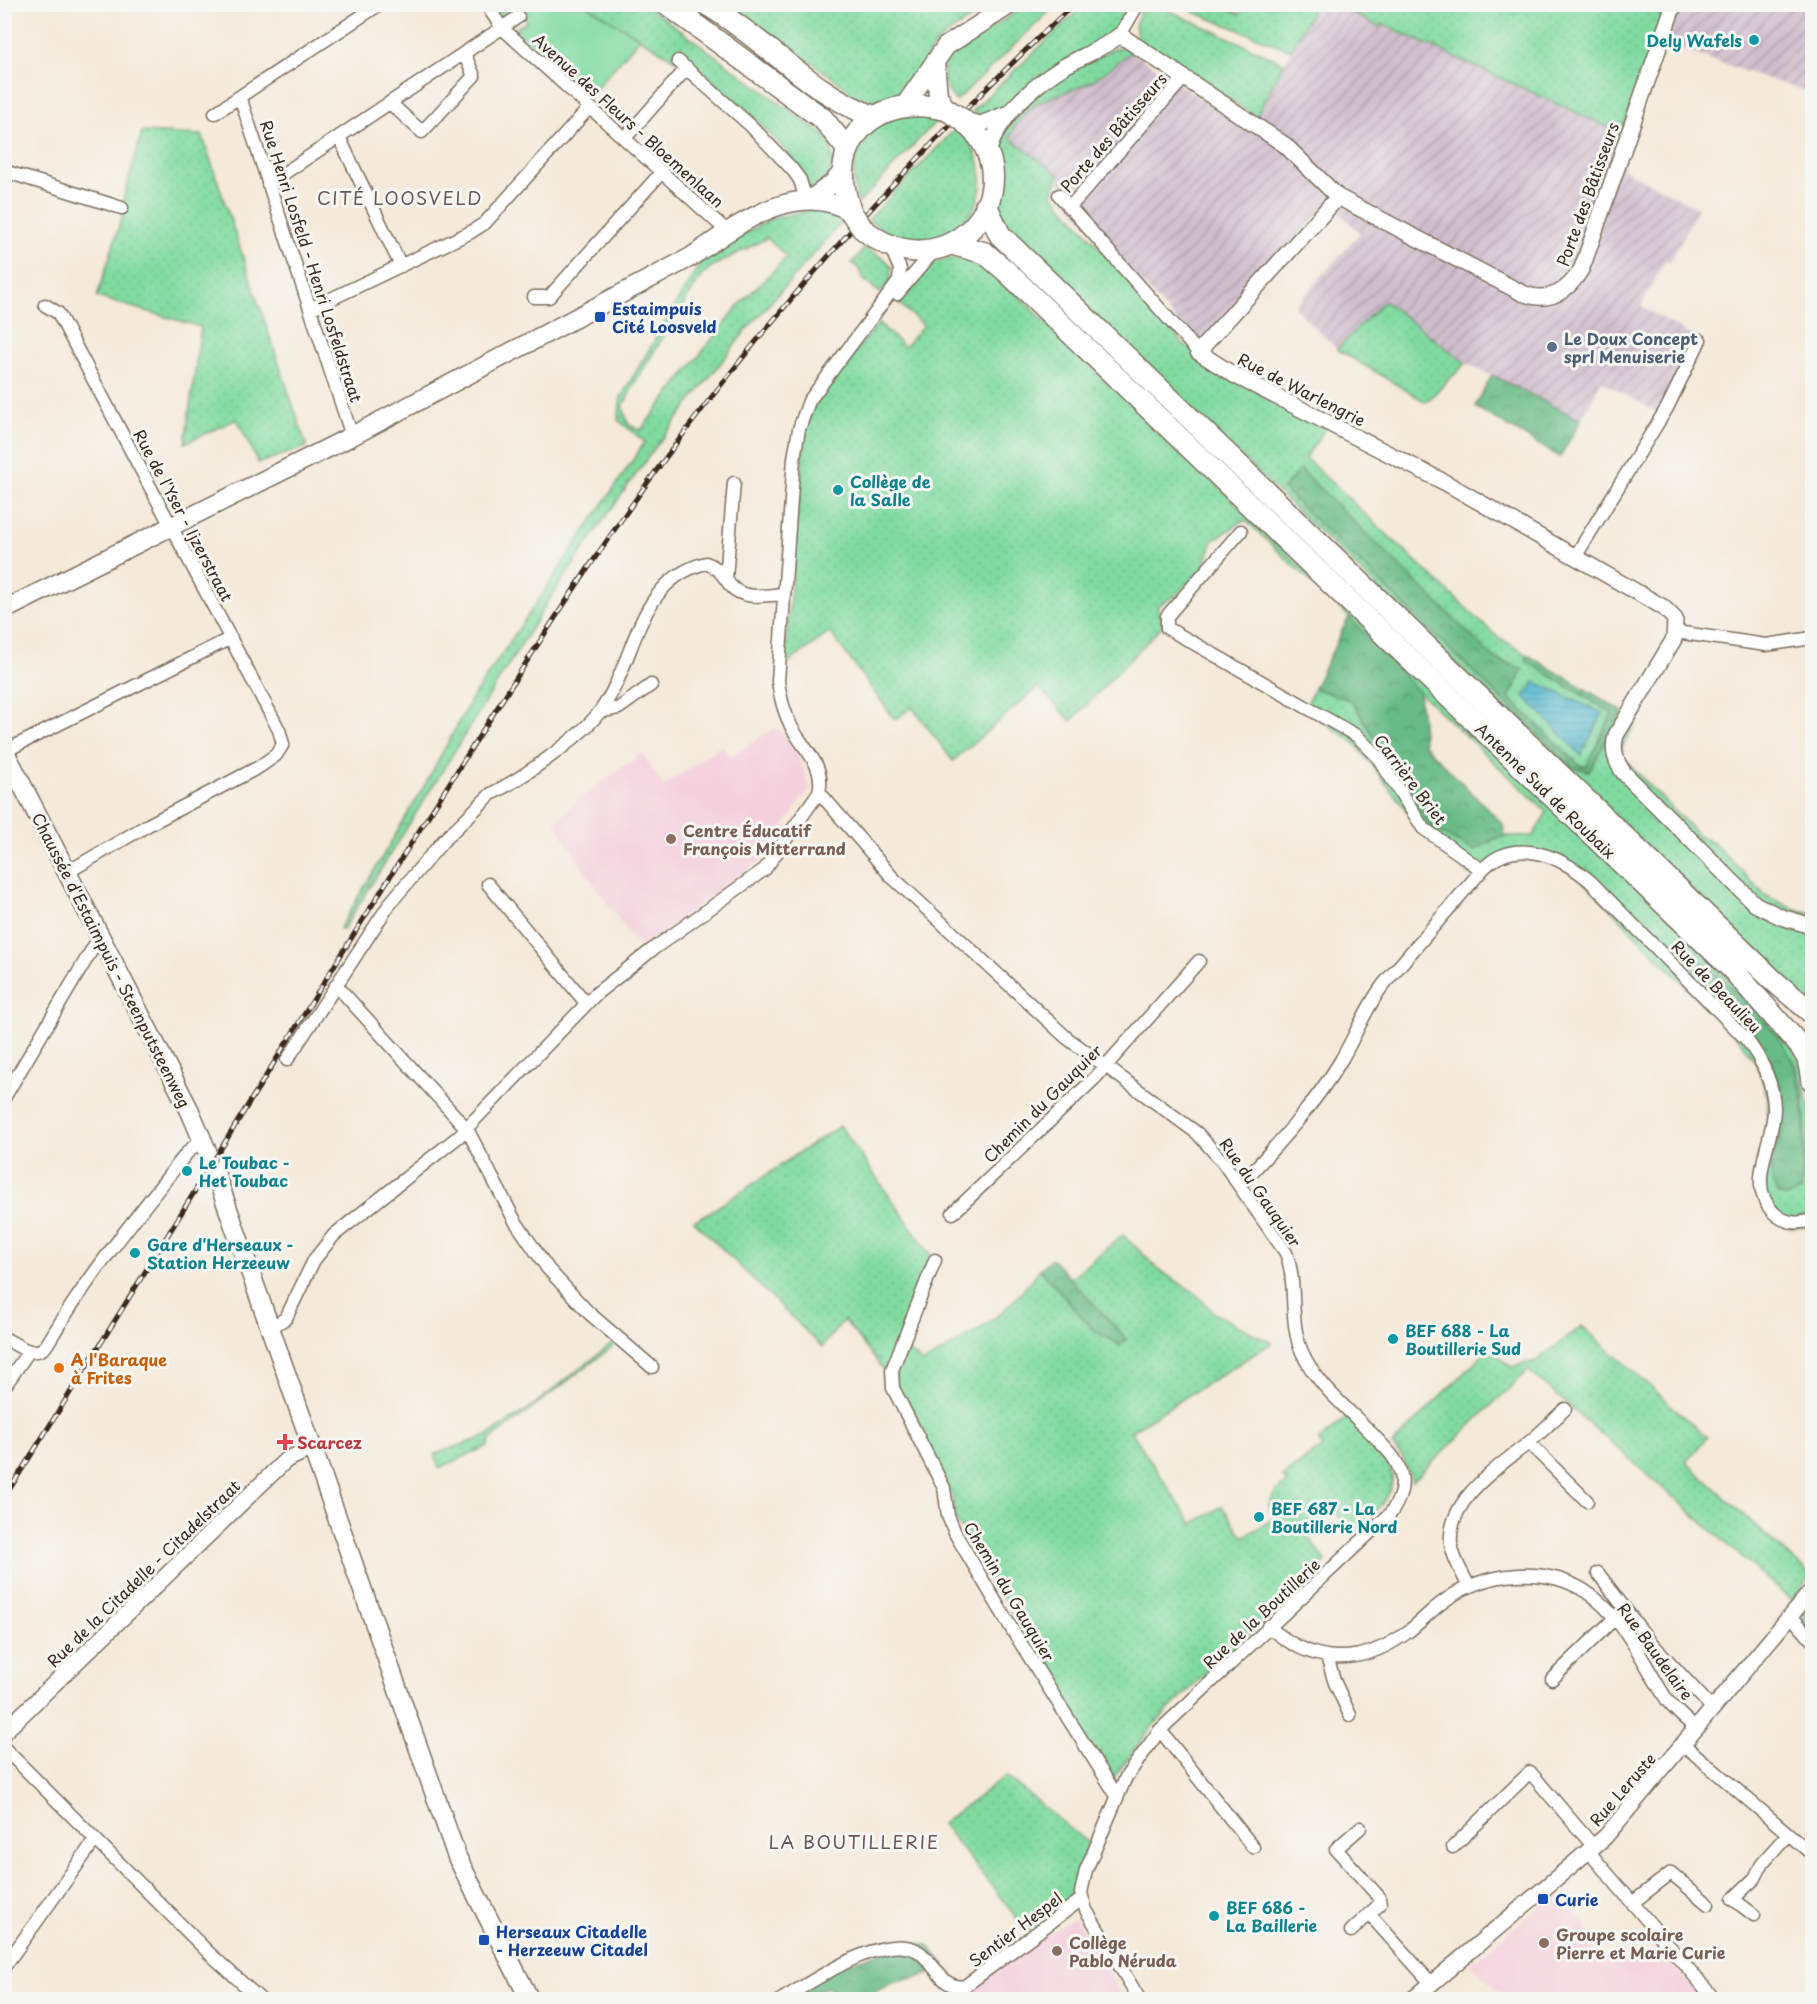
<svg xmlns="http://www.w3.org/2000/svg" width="1817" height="2004" font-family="'Playpen Sans',sans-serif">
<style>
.built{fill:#f4cfdc}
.industrial{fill:url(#industrial-furrows)}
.grass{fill:url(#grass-dots);stroke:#5e8260;stroke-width:1.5;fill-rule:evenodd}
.forest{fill:url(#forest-crowns);stroke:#527252;stroke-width:1.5}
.park{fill:#81dba1;stroke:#5e8260;stroke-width:1.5}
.water{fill:url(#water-rules);stroke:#447075;stroke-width:1.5}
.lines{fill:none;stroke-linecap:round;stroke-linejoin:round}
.minor-casing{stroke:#7c6d5f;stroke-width:15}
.tertiary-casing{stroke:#7c6d5f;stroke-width:18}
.secondary-casing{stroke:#7c6d5f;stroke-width:21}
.trunk-casing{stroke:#7c6d5f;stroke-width:24}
.minor{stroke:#fff;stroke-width:12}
.tertiary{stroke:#fff;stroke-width:15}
.secondary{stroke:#fff;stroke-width:18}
.trunk{stroke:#fff;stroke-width:21}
.rail-casing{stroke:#3b2a1e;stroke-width:5}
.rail{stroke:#f6f6f2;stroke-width:3;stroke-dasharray:9;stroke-linecap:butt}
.trunk-bridge-casing{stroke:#7c6d5f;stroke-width:24;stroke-linecap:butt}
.trunk-bridge{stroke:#fff;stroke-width:21}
.culture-dot{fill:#0f9aa8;stroke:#f6f6f2;stroke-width:2}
.transit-dot{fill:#1a4fb4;stroke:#f6f6f2;stroke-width:2}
.service-dot{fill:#5c6f8a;stroke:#f6f6f2;stroke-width:2}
.education-dot{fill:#8d6e63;stroke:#f6f6f2;stroke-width:2}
.food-dot{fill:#e8710a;stroke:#f6f6f2;stroke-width:2}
.health-dot{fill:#e0444e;stroke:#f6f6f2;stroke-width:2}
.labels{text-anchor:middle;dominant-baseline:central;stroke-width:6;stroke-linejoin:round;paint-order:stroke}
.culture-label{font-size:16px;font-weight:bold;fill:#0d838f;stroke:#f6f6f2;text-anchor:start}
.street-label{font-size:16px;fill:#3b2a1e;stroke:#f6f6f2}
.transit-label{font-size:16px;font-weight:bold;fill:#164399;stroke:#f6f6f2;text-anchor:start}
.service-label{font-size:16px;font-weight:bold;fill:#4e5e75;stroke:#f6f6f2;text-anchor:start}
.education-label{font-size:16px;font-weight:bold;fill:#785e54;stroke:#f6f6f2;text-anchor:start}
.food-label{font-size:16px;font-weight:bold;fill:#c56008;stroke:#f6f6f2;text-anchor:start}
.health-label{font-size:16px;font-weight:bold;fill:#be3a42;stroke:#f6f6f2;text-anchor:start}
.neighbourhood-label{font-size:18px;letter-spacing:1.5px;fill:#6c5559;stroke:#f6f6f2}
</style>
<defs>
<pattern id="industrial-furrows" width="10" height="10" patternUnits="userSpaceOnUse" patternTransform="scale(1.5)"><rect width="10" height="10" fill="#d0bdcc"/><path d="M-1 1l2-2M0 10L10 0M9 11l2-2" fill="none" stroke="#aa9aa5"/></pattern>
<pattern id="grass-dots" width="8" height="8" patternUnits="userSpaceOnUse" patternTransform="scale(1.5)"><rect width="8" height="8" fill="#81dba1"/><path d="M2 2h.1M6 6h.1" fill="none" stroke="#70bc8a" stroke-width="1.8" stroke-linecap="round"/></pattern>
<pattern id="forest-crowns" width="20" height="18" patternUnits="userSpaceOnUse" patternTransform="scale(1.5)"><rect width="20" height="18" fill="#68bb87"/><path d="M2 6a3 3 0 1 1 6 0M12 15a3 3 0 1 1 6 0" fill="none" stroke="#57986e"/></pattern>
<pattern id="water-rules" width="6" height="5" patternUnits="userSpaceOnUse" patternTransform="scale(1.5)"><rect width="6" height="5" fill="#4eb7cc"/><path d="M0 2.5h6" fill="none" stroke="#4295a5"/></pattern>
</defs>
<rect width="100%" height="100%" fill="#f6f6f2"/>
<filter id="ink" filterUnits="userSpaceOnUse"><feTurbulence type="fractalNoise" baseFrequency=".0167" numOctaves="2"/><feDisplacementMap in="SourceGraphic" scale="12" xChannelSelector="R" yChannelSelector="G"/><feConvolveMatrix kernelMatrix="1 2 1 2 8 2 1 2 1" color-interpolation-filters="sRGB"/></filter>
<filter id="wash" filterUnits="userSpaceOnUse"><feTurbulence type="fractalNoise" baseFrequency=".008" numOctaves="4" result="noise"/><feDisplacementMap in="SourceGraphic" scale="24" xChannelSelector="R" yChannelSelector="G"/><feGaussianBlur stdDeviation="1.35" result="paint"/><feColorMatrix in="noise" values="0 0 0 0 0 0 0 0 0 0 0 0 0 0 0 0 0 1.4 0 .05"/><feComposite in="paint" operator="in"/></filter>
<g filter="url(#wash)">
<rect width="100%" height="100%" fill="#f5e9d9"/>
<path class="built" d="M 774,728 L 783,733 L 797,751 L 811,790 L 802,798 L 765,857 L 640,948 L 581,866 L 555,822 L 576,801 L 642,753 L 664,786 L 722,745 L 731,757 Z
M 1552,1896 L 1562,1896 L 1586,1926 L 1599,1963 L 1667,1959 L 1703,1999 L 1511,2000 L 1496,1989 L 1471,1964 Z
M 1075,1918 L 1125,1999 L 962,2000 L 961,1997 L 1006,1960 Z"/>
<path class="industrial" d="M 1315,5 L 1337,5 L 1378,27 L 1381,23 L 1621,133 L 1623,169 L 1698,208 L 1670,262 L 1665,260 L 1641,306 L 1698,340 L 1679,398 L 1667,418 L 1601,381 L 1581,420 L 1466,363 L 1384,301 L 1337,349 L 1294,307 L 1360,233 L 1337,210 L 1326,206 L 1202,340 L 1193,339 L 1065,199 L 1059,175 L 1010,138 L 1015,122 L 1039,100 L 1093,80 L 1131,51 L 1249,131 Z
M 1666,5 L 1812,5 L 1812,82 L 1809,93 L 1654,40 Z"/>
<path class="grass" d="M 1666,4 L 1621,133 L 1382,24 L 1379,27 L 1337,5 Z
M 586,5 L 646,5 L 829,139 C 836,165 834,175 810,190 C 793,143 720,89 682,54 L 675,60 Z
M 731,5 L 996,5 C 979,15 959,24 944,37 C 919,56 921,88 889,97 C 875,101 865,100 852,96 L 847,88 Z
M 1027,5 L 1056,5 L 956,101 C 943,87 938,71 951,54 Z
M 1084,5 L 1135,5 L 1115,32 L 1005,109 L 1001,107 L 979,116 L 972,111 Z
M 1143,5 L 1157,5 L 1284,63 L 1256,117 L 1138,41 L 1135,25 Z
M 1195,5 L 1221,5 L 1240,14 L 1243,5 L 1315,5 L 1291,50 L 1193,12 Z
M 1124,47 L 1131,51 C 1119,61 1107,72 1094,80 C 1060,99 1025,94 1010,138 L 1059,175 L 1052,193 L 1183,344 L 1326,428 L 1305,458 L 1495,635 L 1528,655 L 1526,661 L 1612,713 L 1587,766 L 1580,766 L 1509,698 L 1523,669 L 1495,659 L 1283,488 L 1572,767 L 1589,771 L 1622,711 L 1637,722 L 1622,747 L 1623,758 L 1697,834 L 1715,844 L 1765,895 L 1791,908 L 1812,913 L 1812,1005 L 1006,231 L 1000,213 L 1001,188 L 998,151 L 1004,132 L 1028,100 L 1060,77 L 1115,48 Z
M 915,114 L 939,118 L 859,203 C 847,172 856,131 891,118 C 898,116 907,115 915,114 Z
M 956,128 C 996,163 988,221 936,238 C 925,242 911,244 900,240 C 889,236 878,226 868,220 Z
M 142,132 L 202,135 L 307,447 L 258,463 L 237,419 L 185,443 L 201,327 L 97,297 L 123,214 L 122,204 Z
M 815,209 L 835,212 L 843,221 L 747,329 L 651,453 L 598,528 L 547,603 L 343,930 L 340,928 L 426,783 L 472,698 L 645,442 L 618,420 L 621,397 L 702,260 L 729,239 L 732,241 L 770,219 ZM 767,238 L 787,257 L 739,305 L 640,431 L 628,424 L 623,407 L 634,384 L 701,276 L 711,267 Z
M 865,248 L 886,260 L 891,267 L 890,283 L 880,293 L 864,280 L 857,266 L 852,263 Z
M 963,257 L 979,258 L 1683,931 L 1790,1044 L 1802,1066 L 1807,1101 L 1812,1111 L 1805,1175 L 1812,1200 L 1812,1226 L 1790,1228 L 1764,1210 L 1768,1098 L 1757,1064 L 1740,1041 L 1582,880 C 1541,852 1518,845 1480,881 L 1469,875 L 1457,858 L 1410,815 L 1355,743 L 1305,709 L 1314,688 L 1352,701 L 1430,827 L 1492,840 L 1505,836 L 1533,836 L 1547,812 L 1419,692 L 1349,617 L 1245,520 L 1213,540 L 1204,567 L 1173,597 L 1157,606 L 1163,625 L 1071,721 L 1038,687 L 953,761 L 912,707 L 895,720 L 830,632 L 784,666 L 805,432 L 812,410 L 825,388 L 879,323 L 904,347 L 923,326 L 898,302 L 934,262 ZM 1700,959 C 1729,988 1768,1018 1789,1054 C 1812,1092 1805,1148 1801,1191 L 1773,1152 C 1776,1142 1783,1131 1783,1121 C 1788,1060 1729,1005 1687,970 Z
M 1384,301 L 1466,363 L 1426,402 L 1337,349 Z
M 840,1126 L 931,1255 L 886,1373 L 844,1320 L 822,1347 L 694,1221 C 745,1192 790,1157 840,1126 Z
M 1123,1235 L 1162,1272 L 1194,1292 L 1214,1313 L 1272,1343 L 1131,1431 L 1192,1524 L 1222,1506 L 1243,1537 L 1275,1518 L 1269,1505 L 1275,1492 L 1287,1482 L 1283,1477 L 1322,1447 L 1318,1441 L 1347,1417 C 1398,1468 1413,1479 1354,1534 L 1334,1510 L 1304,1532 L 1326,1561 L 1172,1706 L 1151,1728 L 1114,1777 L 1104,1773 L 1038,1656 L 954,1517 L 952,1495 L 894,1383 L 904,1346 L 923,1363 C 975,1333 1004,1319 1040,1269 L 1057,1289 Z
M 1582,1326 L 1707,1437 L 1686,1462 L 1811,1576 L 1791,1600 L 1528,1370 L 1412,1482 L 1403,1458 L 1392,1445 L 1489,1348 L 1511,1367 L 1536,1361 Z
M 614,1342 L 616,1344 L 489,1441 L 488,1446 L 439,1468 L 435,1454 L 487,1436 L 528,1409 Z
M 1812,1607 L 1812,1633 L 1801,1620 Z
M 1006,1776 L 1089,1844 L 1067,1902 L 1028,1932 L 942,1824 Z"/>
<path class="forest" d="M 1492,375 L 1581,420 L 1560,457 L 1475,407 Z
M 1300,469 L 1495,659 L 1523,669 L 1509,698 L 1580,766 L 1587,766 L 1612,713 L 1526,661 L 1528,655 L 1622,711 L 1589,771 L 1572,767 L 1283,489 Z
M 1349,617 L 1419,692 L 1424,745 L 1503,824 L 1505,836 L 1492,840 L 1474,851 L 1430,827 L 1352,701 L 1314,688 Z
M 1700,959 C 1725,983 1776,1026 1790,1056 C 1809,1097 1805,1147 1801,1191 L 1789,1196 L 1778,1195 C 1760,1164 1782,1149 1783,1121 C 1787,1058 1730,1006 1687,970 Z
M 1051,1258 L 1127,1339 L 1120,1345 L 1093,1330 L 1040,1269 Z
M 908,1943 L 928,1945 L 945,1965 L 927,1975 L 892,1983 L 861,1999 L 833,1999 L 829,1987 L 792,1997 L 812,1975 Z"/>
<path class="park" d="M 495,5 L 586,5 L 640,38 L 588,98 L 517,32 L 517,27 L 527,22 L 519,9 L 510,16 L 501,15 Z"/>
<path class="water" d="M 1536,682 L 1603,713 L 1581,755 L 1524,696 Z"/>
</g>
<g filter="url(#ink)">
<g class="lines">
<defs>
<path id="minor" d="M 486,4 L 502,28 L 728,232
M 1120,35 L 1138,4
M 678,61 L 751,126 L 792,169 L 800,180 L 806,200
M 240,97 L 352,436
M 390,103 L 422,132 L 474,76 L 464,53
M 215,113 L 380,4
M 339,137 L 401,266
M 625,138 L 687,68
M 4,171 L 122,208
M 268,184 L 518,17
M 1059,195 L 1198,352
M 1069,208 L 1183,79
M 897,294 L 934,251
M 534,297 L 549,297 L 662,172
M 45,305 L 58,313 L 279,730 L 283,744 L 276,755 L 259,767 L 148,825 L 66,873
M 310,309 L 471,232 L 485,223 L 589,108
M 1575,557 L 1667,408 L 1700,340
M 726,578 L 734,483
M 1676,632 L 1766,645 L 1812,638
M 600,712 L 619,708 L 651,685
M 5,751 L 231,638
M 819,792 L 892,877 L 1067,1038 L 1197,1133 L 1222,1161 L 1286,1253 C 1298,1284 1288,1320 1302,1352 C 1316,1385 1352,1412 1376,1438 C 1385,1448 1396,1457 1400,1471 C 1405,1486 1399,1502 1390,1514 L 1160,1730 L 1126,1777 L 1086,1870 L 1081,1893 L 1086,1910 L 1140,2000
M 1482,870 C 1514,835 1560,856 1590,881 L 1747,1040 C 1761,1059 1773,1082 1774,1107 C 1775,1141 1744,1184 1774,1213 C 1786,1224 1798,1224 1812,1220
M 488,884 L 586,1003
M 336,985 L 467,1129 L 515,1221 L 548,1269 L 589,1313 L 652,1367
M 287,1060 L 391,902 L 444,840 L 491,794 C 521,779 582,737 601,710 C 637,660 635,581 706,563 C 719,568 722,574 730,585 C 743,601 766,595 784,594
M 4,1098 L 100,936
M 1240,1185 C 1276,1146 1312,1108 1340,1062 C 1355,1037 1365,1009 1383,985 L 1482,870 L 1423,828 L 1377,756 L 1357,736 L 1167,628 L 1167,616 L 1241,531
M 953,1213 L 1095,1078 L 1199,961
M 935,1260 L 892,1370 L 893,1388 L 944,1488 L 948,1516 L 956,1535 L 1013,1631 L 1117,1796
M 269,1329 L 286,1318 L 314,1260 L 334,1235 L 458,1137 L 597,993 L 653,949 L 765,869 L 819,792 C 826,765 802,748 791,726 C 784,712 780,697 778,681 L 794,458 L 799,429 L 809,401 L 899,281 L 900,269 L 891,248
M 4,1338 C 18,1345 33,1359 46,1346 C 87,1277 137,1216 187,1153 L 202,1139
M 4,1387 L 29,1351
M 1529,1443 L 1587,1501
M 1598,1573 L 1647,1638 L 1713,1709
M 1469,1587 C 1463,1574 1453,1559 1451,1544 C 1447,1500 1497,1468 1527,1444 C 1540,1434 1552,1421 1565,1409
M 1791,1616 L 1812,1640
M 1268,1626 C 1311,1664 1357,1668 1405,1634 C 1420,1623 1432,1609 1447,1599 C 1486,1572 1544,1565 1585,1591 C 1624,1616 1643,1663 1667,1700 C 1675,1711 1687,1720 1696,1729
M 1327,1657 L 1335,1683 L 1350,1715
M 1552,1679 L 1614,1619
M 1160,1730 L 1253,1847
M 1684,1745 L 1812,1854
M 4,1748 L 209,1953 L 261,2000
M 1453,1847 L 1530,1772 L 1594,1847
M 1589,1852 L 1715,2000
M 1632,1903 L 1671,1873 L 1708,1904
M 1370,1915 L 1431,1983
M 1754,1915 L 1733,1899 L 1755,1878 L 1763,1862 L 1788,1834
M 1351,1931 L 1380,1904 L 1379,1897 L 1336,1849 L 1360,1828
M 4,1967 L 95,1840
M 781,2000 C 812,1982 880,1933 916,1950 C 935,1960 941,1991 965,1986 L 1082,1899"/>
<path id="tertiary" d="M 963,120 L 981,124 L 1006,114
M 987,154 C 999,116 1030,88 1063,67 C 1082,56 1102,49 1120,35 L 1285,145 L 1338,197 L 1522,293 C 1549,304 1568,292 1582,268 L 1674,4
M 1338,197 L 1198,352 L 1234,375 L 1446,483 L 1663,607 L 1675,619 L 1674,639 L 1616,735 C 1612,750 1615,761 1624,773 L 1755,904 L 1781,917 L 1812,926
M 4,1732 L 286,1460 L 312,1448
M 1412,2000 L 1605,1837 L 1812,1590"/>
<path id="secondary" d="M 935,61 L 938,95 L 947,110
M 905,105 L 946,46 L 1011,4
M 811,199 L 833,183 L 843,171
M 4,610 L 352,436 L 691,257 C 736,226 796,178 851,212
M 4,750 L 190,1111 L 210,1158 L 457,1857 L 530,2000"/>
<path id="trunk" d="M 667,4 L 823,119 L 848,150
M 706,4 C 764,38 811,94 875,117
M 986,205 L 1000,235 L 1774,981 L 1812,1013
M 851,212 C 823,142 877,90 947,110
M 862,228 C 937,293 1027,206 979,137 C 974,131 968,126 963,120
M 952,244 L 985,253 L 1007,272 L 1733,970 L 1801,1047 L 1808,1059 L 1812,1080"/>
</defs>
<use href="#minor" class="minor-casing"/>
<use href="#tertiary" class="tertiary-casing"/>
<use href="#secondary" class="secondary-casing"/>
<use href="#trunk" class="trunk-casing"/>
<use href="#minor" class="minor"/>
<use href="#tertiary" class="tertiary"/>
<use href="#secondary" class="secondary"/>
<use href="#trunk" class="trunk"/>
<defs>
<path id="rail" d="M 4,1498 C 151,1266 292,1029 440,798 C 526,662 611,526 710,399 C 820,257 943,127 1074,4"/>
</defs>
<use href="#rail" class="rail-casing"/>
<use href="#rail" class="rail"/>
<defs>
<path id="trunk-bridge" d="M 947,110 L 963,120
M 851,212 L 862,228"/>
</defs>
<use href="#trunk-bridge" class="trunk-bridge-casing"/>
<use href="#trunk-bridge" class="trunk-bridge"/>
</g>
</g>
<g class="culture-dot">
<circle cx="1754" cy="40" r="6"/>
<circle cx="838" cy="490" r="6"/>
<circle cx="187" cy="1171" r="6"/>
<circle cx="135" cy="1253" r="6"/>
<circle cx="1393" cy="1339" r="6"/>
<circle cx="1259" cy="1517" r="6"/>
<circle cx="1214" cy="1916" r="6"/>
</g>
<g class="transit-dot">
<rect x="594" y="311" width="12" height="12" rx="3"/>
<rect x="1537" y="1893" width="12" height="12" rx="3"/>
<rect x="478" y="1934" width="12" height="12" rx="3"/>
</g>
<circle class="service-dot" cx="1552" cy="347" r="6"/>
<g class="education-dot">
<circle cx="671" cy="839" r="6"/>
<circle cx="1544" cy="1943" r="6"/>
<circle cx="1057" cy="1951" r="6"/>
</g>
<circle class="food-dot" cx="59" cy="1368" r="6"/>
<path class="health-dot" d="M282 1433h6v6h6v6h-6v6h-6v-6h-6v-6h6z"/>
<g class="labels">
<g class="culture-label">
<text x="1742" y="40" text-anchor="end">Dely Wafels</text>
<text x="850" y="481">Collège de<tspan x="850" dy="18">la Salle</tspan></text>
<text x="199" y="1162">Le Toubac -<tspan x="199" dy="18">Het Toubac</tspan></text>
<text x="147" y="1244">Gare d'Herseaux -<tspan x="147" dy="18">Station Herzeeuw</tspan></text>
<text x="1405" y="1330">BEF 688 - La<tspan x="1405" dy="18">Boutillerie Sud</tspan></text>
<text x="1271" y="1508">BEF 687 - La<tspan x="1271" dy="18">Boutillerie Nord</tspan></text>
<text x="1226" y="1907">BEF 686 -<tspan x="1226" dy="18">La Baillerie</tspan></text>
</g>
<g class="street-label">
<text transform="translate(629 120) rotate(42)">Avenue des Fleurs - Bloemenlaan</text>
<text transform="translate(1113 132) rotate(-49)">Porte des Bâtisseurs</text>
<text transform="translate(1587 194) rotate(-70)">Porte des Bâtisseurs</text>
<text transform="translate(312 261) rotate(72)">Rue Henri Losfeld - Henri Losfeldstraat</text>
<text transform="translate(1302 389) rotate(27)">Rue de Warlengrie</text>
<text transform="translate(184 515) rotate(62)">Rue de l'Yser - Ijzerstraat</text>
<text transform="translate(1411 779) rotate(53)">Carrière Briet</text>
<text transform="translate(1546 790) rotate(44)">Antenne Sud de Roubaix</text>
<text transform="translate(112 960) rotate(63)">Chaussée d'Estaimpuis - Steenputsteenweg</text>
<text transform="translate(1717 986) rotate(46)">Rue de Beaulieu</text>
<text transform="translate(1042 1103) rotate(-45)">Chemin du Gauquier</text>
<text transform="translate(1261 1192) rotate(55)">Rue du Gauquier</text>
<text transform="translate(143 1573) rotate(-44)">Rue de la Citadelle - Citadelstraat</text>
<text transform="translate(1010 1591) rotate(59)">Chemin du Gauquier</text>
<text transform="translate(1261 1613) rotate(-43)">Rue de la Boutillerie</text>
<text transform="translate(1656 1651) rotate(54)">Rue Baudelaire</text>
<text transform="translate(1622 1789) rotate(-49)">Rue Leruste</text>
<text transform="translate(1015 1929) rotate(-37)">Sentier Hespel</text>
</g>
<g class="transit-label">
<text x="612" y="308">Estaimpuis<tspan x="612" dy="18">Cité Loosveld</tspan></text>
<text x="1555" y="1899">Curie</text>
<text x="496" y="1931">Herseaux Citadelle<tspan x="496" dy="18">- Herzeeuw Citadel</tspan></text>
</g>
<g class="service-label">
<text x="1564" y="338">Le Doux Concept<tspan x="1564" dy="18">sprl Menuiserie</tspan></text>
</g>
<g class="education-label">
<text x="683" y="830">Centre Éducatif<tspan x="683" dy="18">François Mitterrand</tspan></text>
<text x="1556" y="1934">Groupe scolaire<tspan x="1556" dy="18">Pierre et Marie Curie</tspan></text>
<text x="1069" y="1942">Collège<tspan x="1069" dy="18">Pablo Néruda</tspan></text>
</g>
<g class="food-label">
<text x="71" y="1359">A l'Baraque<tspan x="71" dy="18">à Frites</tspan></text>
</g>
<g class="health-label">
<text x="297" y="1442">Scarcez</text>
</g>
<g class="neighbourhood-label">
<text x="400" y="197">CITÉ LOOSVELD</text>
<text x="854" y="1841">LA BOUTILLERIE</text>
</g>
</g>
<rect width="1817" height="2004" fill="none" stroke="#f6f6f2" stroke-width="24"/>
</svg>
